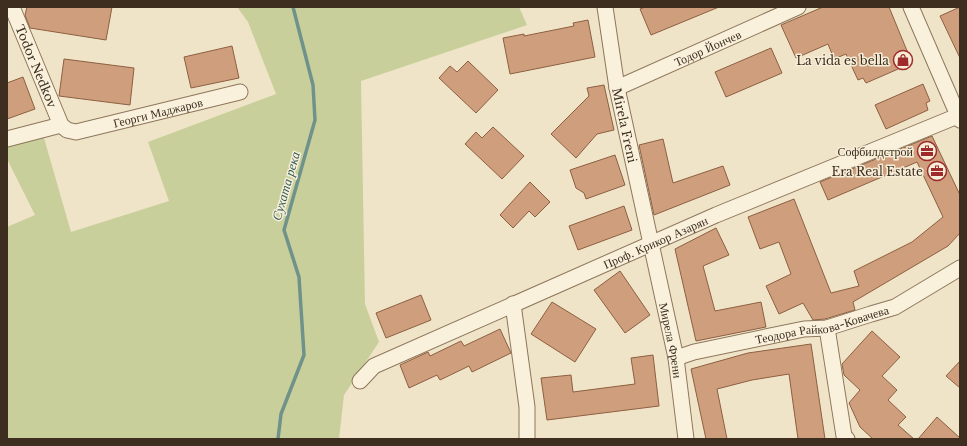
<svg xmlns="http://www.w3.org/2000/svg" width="967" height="446" font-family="'Libre Baskerville',serif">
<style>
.green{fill:#c9cf9b}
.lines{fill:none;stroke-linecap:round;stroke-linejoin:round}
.stream{stroke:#6f938a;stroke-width:3.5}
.building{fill:#cf9f7d;stroke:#8d5f41}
.minor-casing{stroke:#8d765c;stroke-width:17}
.minor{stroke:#faf1dc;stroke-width:15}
.labels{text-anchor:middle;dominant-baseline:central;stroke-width:3;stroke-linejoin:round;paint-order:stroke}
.street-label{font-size:12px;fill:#3d2e20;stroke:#f7eed8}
.poi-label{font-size:12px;fill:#3d2e20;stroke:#f7eed8;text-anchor:end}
.water-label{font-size:13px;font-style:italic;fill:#2f5d5a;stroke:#f7eed8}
</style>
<rect width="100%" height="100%" fill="#f0e4c8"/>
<path class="green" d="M 237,7 L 519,7 L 527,25 L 361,81 L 365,304 L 379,342 L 344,395 L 339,439 L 7,439 L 7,227 L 35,215 L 7,159 L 7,133 L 40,124 L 71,232 L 169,201 L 148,142 L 276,94 L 248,22 Z"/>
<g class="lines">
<path class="stream" d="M 278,439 L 281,414 L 304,355 L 299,277 L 284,230 L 315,120 L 313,85 L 293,7"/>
</g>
<path class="building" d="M 27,7 L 112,7 L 106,40 L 30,28 L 25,15 Z
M 645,7 L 719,7 L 651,35 L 640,9 Z
M 823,7 L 889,7 L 912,63 L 866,83 L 863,78 L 858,80 L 846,54 L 834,59 L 828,44 L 796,58 L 781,25 Z
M 960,7 L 960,58 L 940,16 Z
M 588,20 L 595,57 L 510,74 L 503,38 L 524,34 L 524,36 L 574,26 L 573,23 Z
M 232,46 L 239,78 L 191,88 L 184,57 Z
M 771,48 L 782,73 L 726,97 L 715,72 Z
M 64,59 L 134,68 L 130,105 L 59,96 Z
M 468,61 L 498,90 L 476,113 L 439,78 L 450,66 L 457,72 Z
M 23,77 L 35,109 L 7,119 L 7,83 Z
M 923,84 L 930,101 L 926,103 L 928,110 L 886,129 L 875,105 Z
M 604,85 L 614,130 L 597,134 L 576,158 L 551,134 L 589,96 L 587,88 Z
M 493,127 L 524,156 L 502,179 L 465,144 L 476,132 L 482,138 Z
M 932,136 L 960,195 L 960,233 L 948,246 L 853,302 L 855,310 L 825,319 L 813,320 L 803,303 L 779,314 L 766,286 L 791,274 L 779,242 L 760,249 L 748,217 L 794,199 L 831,293 L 859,286 L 854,271 L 912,242 L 943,217 L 917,162 L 828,200 L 820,182 Z
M 663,139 L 673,183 L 723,166 L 730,185 L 654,215 L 639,145 Z
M 615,155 L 625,185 L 586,199 L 584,193 L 576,188 L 570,170 Z
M 530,182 L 550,202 L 535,217 L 529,211 L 513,228 L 500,215 Z
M 624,206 L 632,230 L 578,250 L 569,226 Z
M 716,228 L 729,255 L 703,266 L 715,311 L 761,302 L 766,327 L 696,341 L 675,249 Z
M 620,271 L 650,315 L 625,333 L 594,290 Z
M 421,295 L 431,320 L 386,338 L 376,313 Z
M 552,302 L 596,329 L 575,362 L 531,334 Z
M 500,329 L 511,353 L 472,372 L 469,366 L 440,380 L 437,375 L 409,388 L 400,365 L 428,352 L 430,356 L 461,341 L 464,346 Z
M 872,331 L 900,357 L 882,376 L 897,390 L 888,400 L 906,417 L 898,425 L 914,439 L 873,439 L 860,427 L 849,403 L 860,390 L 844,375 L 842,364 Z
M 811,344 L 825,439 L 798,439 L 789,374 L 752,380 L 717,389 L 727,439 L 706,439 L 691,369 L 748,353 Z
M 653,355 L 659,406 L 547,420 L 541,378 L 571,375 L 573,392 L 635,384 L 631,358 Z
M 960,361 L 960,388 L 946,376 Z
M 937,417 L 960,438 L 960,439 L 918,439 Z"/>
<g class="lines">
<defs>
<g id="minor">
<path id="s1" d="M 12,7 L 61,125 L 67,130 L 76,132 L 240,92"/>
<path id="s2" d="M 605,7 L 617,88 L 676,358 L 686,439"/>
<path d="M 911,7 L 960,120"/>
<path id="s3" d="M 617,88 L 798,7"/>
<path d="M 7,139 L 61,125"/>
<path d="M 513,304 L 527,407 L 527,439"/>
<path d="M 827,328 L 844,436 L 847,439"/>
<path id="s4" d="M 676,358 L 694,352 L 804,329 L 827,328 L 871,314 L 895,307 L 960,268"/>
<path id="s5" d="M 360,381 L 374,366 L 716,215 L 960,115"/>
</g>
</defs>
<use href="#minor" class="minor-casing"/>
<use href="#minor" class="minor"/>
</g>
<defs>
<symbol id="shop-ring" viewBox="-11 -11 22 22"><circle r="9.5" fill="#f7eed8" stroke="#9e2a2b" stroke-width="1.5"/><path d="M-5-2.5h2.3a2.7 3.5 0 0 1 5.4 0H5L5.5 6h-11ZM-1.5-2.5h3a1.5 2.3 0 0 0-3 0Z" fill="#9e2a2b"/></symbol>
<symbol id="office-ring" viewBox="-11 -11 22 22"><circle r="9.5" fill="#f7eed8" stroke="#9e2a2b" stroke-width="1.5"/><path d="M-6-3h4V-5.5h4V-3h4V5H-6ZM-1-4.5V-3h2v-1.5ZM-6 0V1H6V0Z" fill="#9e2a2b"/></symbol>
</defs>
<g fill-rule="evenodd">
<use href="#shop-ring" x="892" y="49" width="22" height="22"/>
<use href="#office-ring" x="916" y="140" width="22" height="22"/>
<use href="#office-ring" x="926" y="160" width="22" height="22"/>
</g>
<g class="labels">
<g class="street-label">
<text stroke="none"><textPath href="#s3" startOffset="99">Тодор Йончев</textPath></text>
<text stroke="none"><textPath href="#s1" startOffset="64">Todor Nedkov</textPath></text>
<text stroke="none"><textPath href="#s1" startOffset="229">Георги Маджаров</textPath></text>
<text stroke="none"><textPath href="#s2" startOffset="120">Mirela Freni</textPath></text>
<text stroke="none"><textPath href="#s5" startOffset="328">Проф. Крикор Азарян</textPath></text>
<text stroke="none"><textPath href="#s4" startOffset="150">Теодора Райкова-Ковачева</textPath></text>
<text stroke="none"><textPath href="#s2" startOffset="340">Мирела Френи</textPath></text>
</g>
<g class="poi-label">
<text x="889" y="60">La vida es bella</text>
<text x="913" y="151">Софбилдстрой</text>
<text x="923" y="171">Era Real Estate</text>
</g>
<g class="water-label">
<text transform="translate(286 186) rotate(-74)">Сухата река</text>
</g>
</g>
<rect width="967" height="446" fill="none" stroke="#3d2e20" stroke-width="16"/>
</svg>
